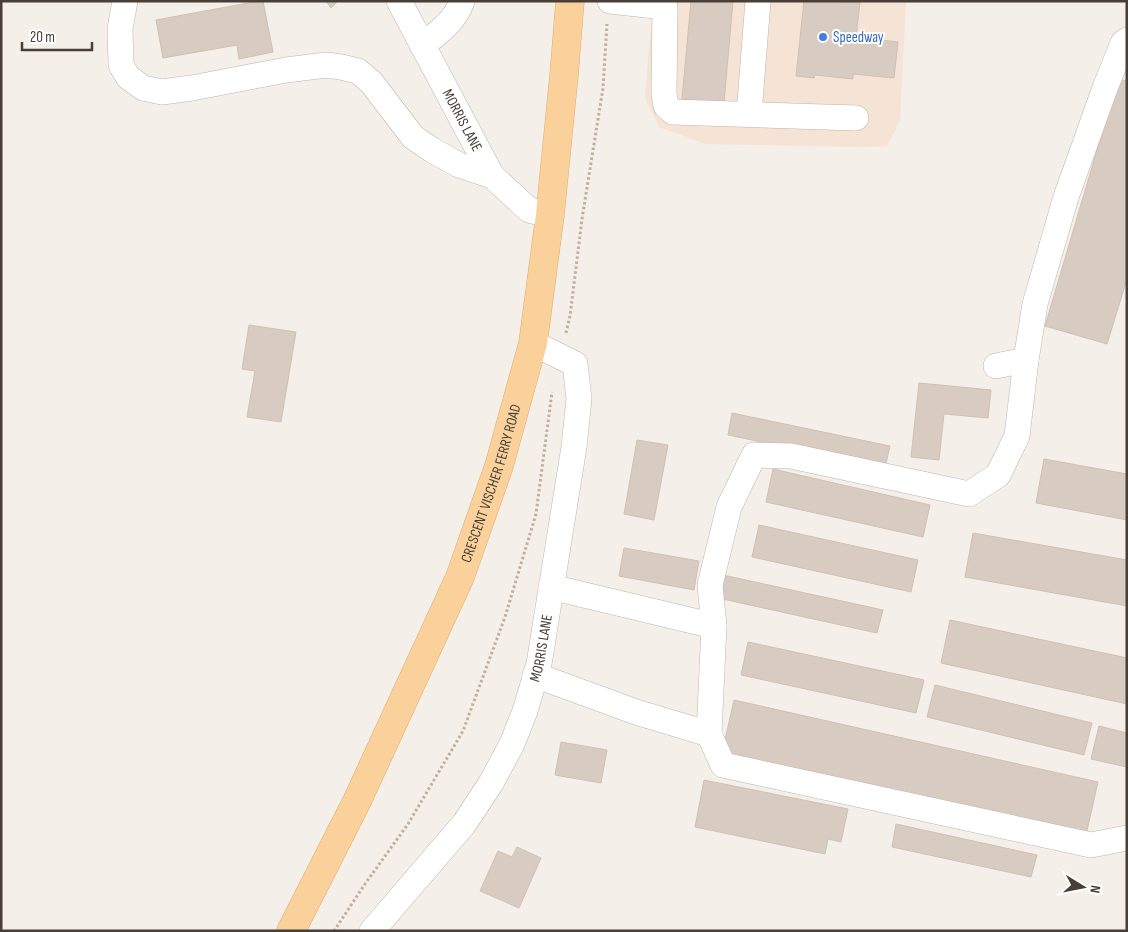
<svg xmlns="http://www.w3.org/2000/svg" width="1128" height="932" font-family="'Sofia Sans Condensed',sans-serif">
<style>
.commercial{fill:#f5e3d5}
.building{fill:#d8ccc2;stroke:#d0c0b2}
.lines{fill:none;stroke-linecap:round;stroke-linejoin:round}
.minor-casing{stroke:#bfb5ac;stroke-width:26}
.major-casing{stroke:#e0ab6b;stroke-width:29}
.path{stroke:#c0af9d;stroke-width:3;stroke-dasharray:2.5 2.5;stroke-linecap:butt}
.minor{stroke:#fff;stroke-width:25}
.major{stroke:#fbd19b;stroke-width:28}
.shop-dot{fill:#3f7fe0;stroke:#fff;stroke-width:2}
.labels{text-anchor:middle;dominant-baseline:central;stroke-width:4;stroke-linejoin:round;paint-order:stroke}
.shop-label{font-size:15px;fill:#366cbe;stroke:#fff;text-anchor:start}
.street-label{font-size:15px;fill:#473f38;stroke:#fff}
</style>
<rect width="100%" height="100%" fill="#f4efe9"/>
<path class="commercial" d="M 653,1 L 906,1 L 900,121 L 887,146 L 863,147 L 705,144 L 659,127 L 645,98 Z"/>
<path class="building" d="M 259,1 L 263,1 L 273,52 L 239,59 L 237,45 L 163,58 L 156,20 Z
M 326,1 L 338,1 L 331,8 Z
M 691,1 L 733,1 L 724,103 L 682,99 Z
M 804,1 L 860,2 L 856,37 L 898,42 L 894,78 L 853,74 L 853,79 L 815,75 L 814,78 L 796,76 Z
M 1118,79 L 1127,81 L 1127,279 L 1107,344 L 1045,326 Z
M 249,325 L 296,332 L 281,422 L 247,417 L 255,371 L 242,369 Z
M 919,383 L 991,390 L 988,418 L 944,414 L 939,460 L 911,457 Z
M 732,413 L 890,446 L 885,468 L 728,435 Z
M 637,440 L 668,445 L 654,520 L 624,514 Z
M 1044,459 L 1127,474 L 1127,520 L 1036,503 Z
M 773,469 L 930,505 L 923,537 L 766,502 Z
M 759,525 L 918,560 L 911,592 L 752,557 Z
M 973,533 L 1127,560 L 1127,606 L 965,577 Z
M 624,548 L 699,561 L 694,590 L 619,576 Z
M 723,575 L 883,610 L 877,633 L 718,598 Z
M 950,620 L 1127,658 L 1127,704 L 941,663 Z
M 748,642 L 924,680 L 916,713 L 741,675 Z
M 935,685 L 1092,723 L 1084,755 L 927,717 Z
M 734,700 L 1098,782 L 1086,835 L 722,753 Z
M 1099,726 L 1127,733 L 1127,767 L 1091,759 Z
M 561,742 L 607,750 L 601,783 L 555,775 Z
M 704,780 L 848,809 L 841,842 L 828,839 L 825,854 L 695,827 Z
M 896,824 L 1037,855 L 1031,877 L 892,847 Z
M 517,847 L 541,858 L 519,908 L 480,891 L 498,851 L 512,857 Z"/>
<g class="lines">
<defs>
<g id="minor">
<path d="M 125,1 L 120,29 L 121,65 L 128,77 L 143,88 L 162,92 L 192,88 L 286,70 L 326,65 L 341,67 L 358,71 L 371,82 L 413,137 L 432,150 L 459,165 L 492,176"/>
<path id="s1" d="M 399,1 L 492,176 L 529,210 L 550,215"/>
<path d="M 610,1 L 665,7 L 664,94 L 666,106 L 673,112 L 856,118"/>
<path d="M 422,45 C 438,34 456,20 462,1"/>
<path d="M 749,114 L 758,1"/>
<path d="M 996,366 L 1026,360 L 1035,304 L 1066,197 L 1105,88 L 1123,43 L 1127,40"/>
<path d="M 551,587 L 714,626 L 709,734"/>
<path d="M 714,626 L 710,585 L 729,507 L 754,455 L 791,456 L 969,494 L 998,475 L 1017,436 L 1026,360"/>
<path d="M 535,675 L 636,712 L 709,734 L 723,765 L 1091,845 L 1127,838"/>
<path id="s2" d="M 372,931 L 464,824 L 491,783 L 512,744 L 525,711 L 539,664 L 574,447 L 579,399 L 575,364 L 533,343"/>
</g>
<g id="major">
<path id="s3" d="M 291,931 L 357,801 L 460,577 L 499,466 L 533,343 L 550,215 L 564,75 L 570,1"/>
</g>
</defs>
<use href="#minor" class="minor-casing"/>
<use href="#major" class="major-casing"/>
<path class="path" d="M 566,333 L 570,316 L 582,219 L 603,88 L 607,24
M 334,931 L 365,884 L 408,824 L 463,731 L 505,617 L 536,514 L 552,392"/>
<use href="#minor" class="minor"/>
<use href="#major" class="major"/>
</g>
<circle class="shop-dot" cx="823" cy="37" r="5"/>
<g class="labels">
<g class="shop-label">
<text x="833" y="37">Speedway</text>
</g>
<g class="street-label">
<text stroke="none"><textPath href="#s1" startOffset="135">MORRIS LANE</textPath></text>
<text stroke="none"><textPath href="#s3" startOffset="491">CRESCENT VISCHER FERRY ROAD</textPath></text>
<text stroke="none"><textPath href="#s2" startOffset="335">MORRIS LANE</textPath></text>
</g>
</g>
<rect width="1128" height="932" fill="none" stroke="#473f38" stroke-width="5"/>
<g transform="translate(1083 887) rotate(100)" stroke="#ffffff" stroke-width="4" paint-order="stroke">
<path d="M0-4L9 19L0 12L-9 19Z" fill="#473f38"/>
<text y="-8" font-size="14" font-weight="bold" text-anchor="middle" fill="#473f38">N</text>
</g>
<path d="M22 42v8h70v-8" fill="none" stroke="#473f38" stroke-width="2.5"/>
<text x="30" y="42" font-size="15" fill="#473f38" stroke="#ffffff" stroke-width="4" paint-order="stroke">20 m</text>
</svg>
